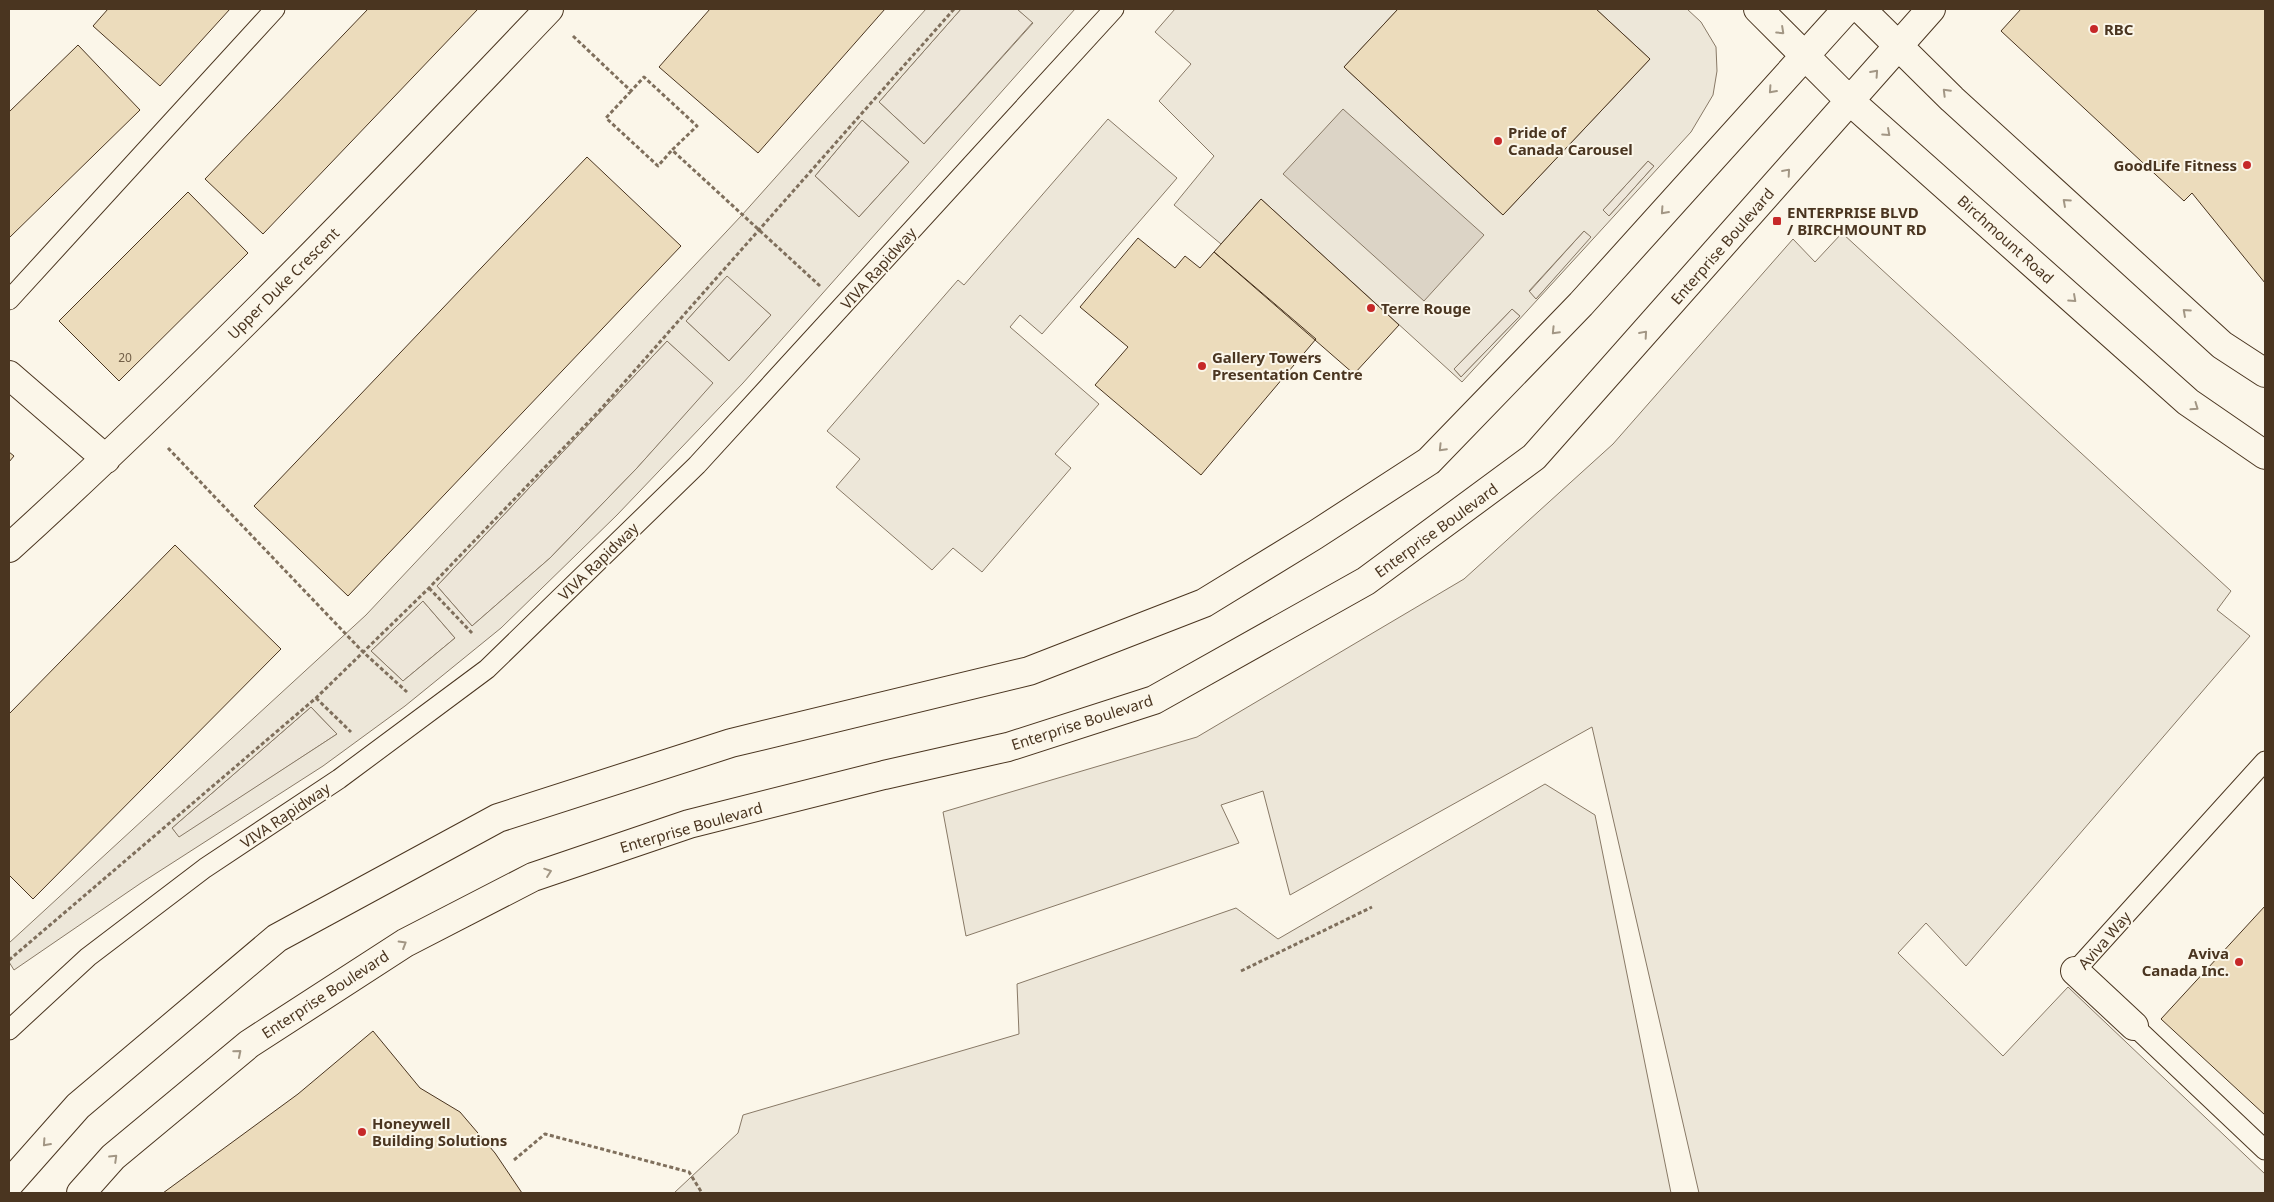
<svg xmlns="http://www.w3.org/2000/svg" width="2274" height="1202" font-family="'Noto Sans',sans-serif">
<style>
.green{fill:#ede6d9;stroke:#887966}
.parking{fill:#ede7d9;stroke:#887966;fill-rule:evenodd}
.water{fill:#dcd4c6;stroke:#887966}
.building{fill:#ecdcbc;stroke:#4a3520}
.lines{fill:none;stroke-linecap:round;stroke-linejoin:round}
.service-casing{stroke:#4a3520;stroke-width:21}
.minor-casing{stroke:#4a3520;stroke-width:30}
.secondary-casing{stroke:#4a3520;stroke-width:30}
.path{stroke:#7f6f5c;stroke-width:3;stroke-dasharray:4 2.5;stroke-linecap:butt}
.service{stroke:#fbf6e9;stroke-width:19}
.minor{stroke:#fbf6e9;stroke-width:28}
.secondary{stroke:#fbf6e9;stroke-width:28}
.oneway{stroke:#a29684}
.poi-dot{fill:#c62828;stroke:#fbf6e9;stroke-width:2}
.labels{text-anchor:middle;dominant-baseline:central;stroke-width:4;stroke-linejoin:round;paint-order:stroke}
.number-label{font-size:12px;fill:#725f47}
.poi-label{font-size:15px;font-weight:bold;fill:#4a3520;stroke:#fbf6e9;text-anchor:start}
.street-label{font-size:15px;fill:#4a3520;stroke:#fbf6e9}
</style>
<rect width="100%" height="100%" fill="#fbf6e9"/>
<path class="green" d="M 961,9 L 1017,9 L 1033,22 L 924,144 L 879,102 Z
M 862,120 L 909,162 L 859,217 L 815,176 Z
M 1648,161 L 1654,166 L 1609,216 L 1603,210 Z
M 1584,231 L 1592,237 L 1536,299 L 1529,292 Z
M 727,275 L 771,315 L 729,361 L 686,321 Z
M 1512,309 L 1520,316 L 1461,377 L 1454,369 Z
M 667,341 L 714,383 L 637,468 L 550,558 L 472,626 L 437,586 Z
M 423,601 L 455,638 L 403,681 L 371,651 Z
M 311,707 L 337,734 L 179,838 L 172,828 Z"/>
<path class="parking" d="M 926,9 L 961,9 L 879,102 L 924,144 L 1033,23 L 1017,9 L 1075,9 L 743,383 L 617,515 L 501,628 L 405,706 L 323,766 L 141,883 L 14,970 L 9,962 L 9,943 L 366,615 L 742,215 ZM 862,120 L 909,162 L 859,217 L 815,176 ZM 727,276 L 771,315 L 729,361 L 686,321 ZM 667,341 L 713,383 L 637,468 L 550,558 L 472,626 L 437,586 ZM 423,601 L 455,638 L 403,681 L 371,651 ZM 311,707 L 337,734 L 179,837 L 172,828 Z
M 1175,9 L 1398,9 L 1344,67 L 1503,215 L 1650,59 L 1596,9 L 1687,9 L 1701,22 L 1716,47 L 1717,71 L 1713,95 L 1691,132 L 1462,382 L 1261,199 L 1221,244 L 1174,205 L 1214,156 L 1159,101 L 1191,64 L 1155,32 ZM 1648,161 L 1654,166 L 1609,216 L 1603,210 ZM 1584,231 L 1591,237 L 1536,299 L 1529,291 ZM 1512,309 L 1520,316 L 1461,377 L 1454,369 Z
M 1108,119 L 1177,178 L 1042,334 L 1020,315 L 1010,327 L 1099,404 L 1055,454 L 1071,468 L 982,572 L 953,548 L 932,570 L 836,487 L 860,459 L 827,431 L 958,280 L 964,285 Z
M 1842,233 L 2231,591 L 2217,610 L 2250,636 L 1966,966 L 1926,923 L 1898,953 L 2003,1056 L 2068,987 L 2265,1174 L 2265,1193 L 1699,1193 L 1592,727 L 1290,895 L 1263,791 L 1221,805 L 1239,843 L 966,936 L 943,812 L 1197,737 L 1464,579 L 1613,444 L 1793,239 L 1815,262 Z
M 1545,784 L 1595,815 L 1671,1193 L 674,1193 L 738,1133 L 743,1115 L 1019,1034 L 1017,984 L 1236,908 L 1278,939 Z"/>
<path class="water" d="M 1343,109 L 1484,235 L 1424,301 L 1283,174 Z"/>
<path class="building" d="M 108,9 L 230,9 L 160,86 L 93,26 Z
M 368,9 L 478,9 L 263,234 L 205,179 Z
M 710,9 L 885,9 L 758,153 L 659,67 Z
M 1398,9 L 1596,9 L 1650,59 L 1503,215 L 1344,67 Z
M 2021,9 L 2265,9 L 2265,283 L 2192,193 L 2184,201 L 2001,31 Z
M 78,45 L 140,110 L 9,238 L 9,112 Z
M 587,157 L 681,246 L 348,596 L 254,506 Z
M 188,192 L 248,253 L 119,381 L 59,321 Z
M 1261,199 L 1399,325 L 1354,374 L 1214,252 Z
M 1138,238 L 1175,268 L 1185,256 L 1200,268 L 1214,252 L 1316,339 L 1201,475 L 1095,385 L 1128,347 L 1080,307 Z
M 9,452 L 14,456 L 9,462 Z
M 175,545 L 281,649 L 33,899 L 9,875 L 9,714 Z
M 2265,906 L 2265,1115 L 2161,1019 Z
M 373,1031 L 420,1088 L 460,1112 L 495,1153 L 522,1193 L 163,1193 L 298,1094 Z"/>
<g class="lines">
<defs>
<path id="service" d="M 9,300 L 275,9
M 2075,971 L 2265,761
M 2134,1026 L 2265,1150
M 9,1030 L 88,957 L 205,868 L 339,779 L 487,669 L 697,465 L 1114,9"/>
<path id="minor" d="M 9,375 L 106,459
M 9,548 C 197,377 374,193 549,9
M 2075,971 L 2134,1026"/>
<path id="secondary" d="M 1758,9 L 1850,101 L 2188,402 L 2265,455
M 1861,9 L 1952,99 L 2222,345 L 2265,373
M 9,1184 L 78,1106 L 277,938 L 498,818 L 731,743 L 1029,671 L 1204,603 L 1315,535 L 1429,461 L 1581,304 L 1847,9
M 81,1193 L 113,1157 L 249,1044 L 405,943 L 533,877 L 689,824 L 884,775 L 1008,747 L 1154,700 L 1366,581 L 1534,457 L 1931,9"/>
</defs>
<use href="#service" class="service-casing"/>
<use href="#minor" class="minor-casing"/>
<use href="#secondary" class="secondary-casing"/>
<path class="path" d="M 573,36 L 631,91 L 644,77 L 697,126 L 672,150 L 820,286
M 631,91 L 606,118 L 658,166 L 672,150
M 168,448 L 362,651 L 407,692
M 429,588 L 472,633
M 316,698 L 351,732
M 9,960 L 316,698 L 429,588 L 599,411 L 954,9
M 1241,971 L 1372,907
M 514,1160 L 545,1134 L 689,1172 L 702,1193"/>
<use href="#service" class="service"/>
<use href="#minor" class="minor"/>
<use href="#secondary" class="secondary"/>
</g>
<defs><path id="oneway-chevron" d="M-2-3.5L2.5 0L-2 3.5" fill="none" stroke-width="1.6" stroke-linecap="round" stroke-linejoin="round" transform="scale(1.25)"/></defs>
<g class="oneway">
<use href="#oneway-chevron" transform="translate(1781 31) rotate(43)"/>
<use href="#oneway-chevron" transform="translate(1875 73) rotate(-48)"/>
<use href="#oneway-chevron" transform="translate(1772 90) rotate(132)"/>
<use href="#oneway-chevron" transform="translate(1946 92) rotate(-135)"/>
<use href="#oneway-chevron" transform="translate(1887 133) rotate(42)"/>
<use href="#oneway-chevron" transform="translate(1787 172) rotate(-49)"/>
<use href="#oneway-chevron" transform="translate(2066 202) rotate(-138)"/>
<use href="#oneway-chevron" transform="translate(1664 211) rotate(132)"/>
<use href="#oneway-chevron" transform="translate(2073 299) rotate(42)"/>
<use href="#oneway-chevron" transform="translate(2186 312) rotate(-138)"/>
<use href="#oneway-chevron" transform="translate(1555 331) rotate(134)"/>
<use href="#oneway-chevron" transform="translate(1644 334) rotate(-49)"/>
<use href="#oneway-chevron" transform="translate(2195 407) rotate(35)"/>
<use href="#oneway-chevron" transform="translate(1442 448) rotate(134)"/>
<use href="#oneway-chevron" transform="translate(548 872) rotate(-19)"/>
<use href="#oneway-chevron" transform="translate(403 944) rotate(-31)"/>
<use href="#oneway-chevron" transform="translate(238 1053) rotate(-40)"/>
<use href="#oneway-chevron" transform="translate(46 1143) rotate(132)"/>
<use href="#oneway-chevron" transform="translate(114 1158) rotate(-44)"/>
</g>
<g class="poi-dot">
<circle cx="2094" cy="29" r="5"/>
<circle cx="1498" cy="141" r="5"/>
<circle cx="2247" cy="165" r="5"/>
<rect x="1772" y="216" width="10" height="10" rx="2.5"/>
<circle cx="1371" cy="308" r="5"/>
<circle cx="1202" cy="366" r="5"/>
<circle cx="2239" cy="962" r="5"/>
<circle cx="362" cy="1132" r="5"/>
</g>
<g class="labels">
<g class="number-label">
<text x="125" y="357">20</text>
</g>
<g class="poi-label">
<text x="2104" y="29">RBC</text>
<text x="1508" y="132">Pride of<tspan x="1508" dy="17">Canada Carousel</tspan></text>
<text x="2237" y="165" text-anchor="end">GoodLife Fitness</text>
<text x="1787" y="212">ENTERPRISE BLVD<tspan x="1787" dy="17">/ BIRCHMOUNT RD</tspan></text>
<text x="1381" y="308">Terre Rouge</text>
<text x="1212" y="357">Gallery Towers<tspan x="1212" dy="17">Presentation Centre</tspan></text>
<text x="2229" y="953" text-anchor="end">Aviva<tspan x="2229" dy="17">Canada Inc.</tspan></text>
<text x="372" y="1123">Honeywell<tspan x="372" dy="17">Building Solutions</tspan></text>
</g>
<g class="street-label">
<text transform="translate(2006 239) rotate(42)">Birchmount Road</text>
<text transform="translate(1722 246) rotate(-49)">Enterprise Boulevard</text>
<text transform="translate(878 268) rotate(-48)">VIVA Rapidway</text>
<text transform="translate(283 283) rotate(-45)">Upper Duke Crescent</text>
<text transform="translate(1436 530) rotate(-36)">Enterprise Boulevard</text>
<text transform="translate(598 561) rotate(-44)">VIVA Rapidway</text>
<text transform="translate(1082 722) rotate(-18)">Enterprise Boulevard</text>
<text transform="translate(285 815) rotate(-34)">VIVA Rapidway</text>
<text transform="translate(691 827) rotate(-16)">Enterprise Boulevard</text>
<text transform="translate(2104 940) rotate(-49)">Aviva Way</text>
<text transform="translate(325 994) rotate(-33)">Enterprise Boulevard</text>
</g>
</g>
<rect width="2274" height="1202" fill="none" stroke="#4a3520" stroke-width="20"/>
</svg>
